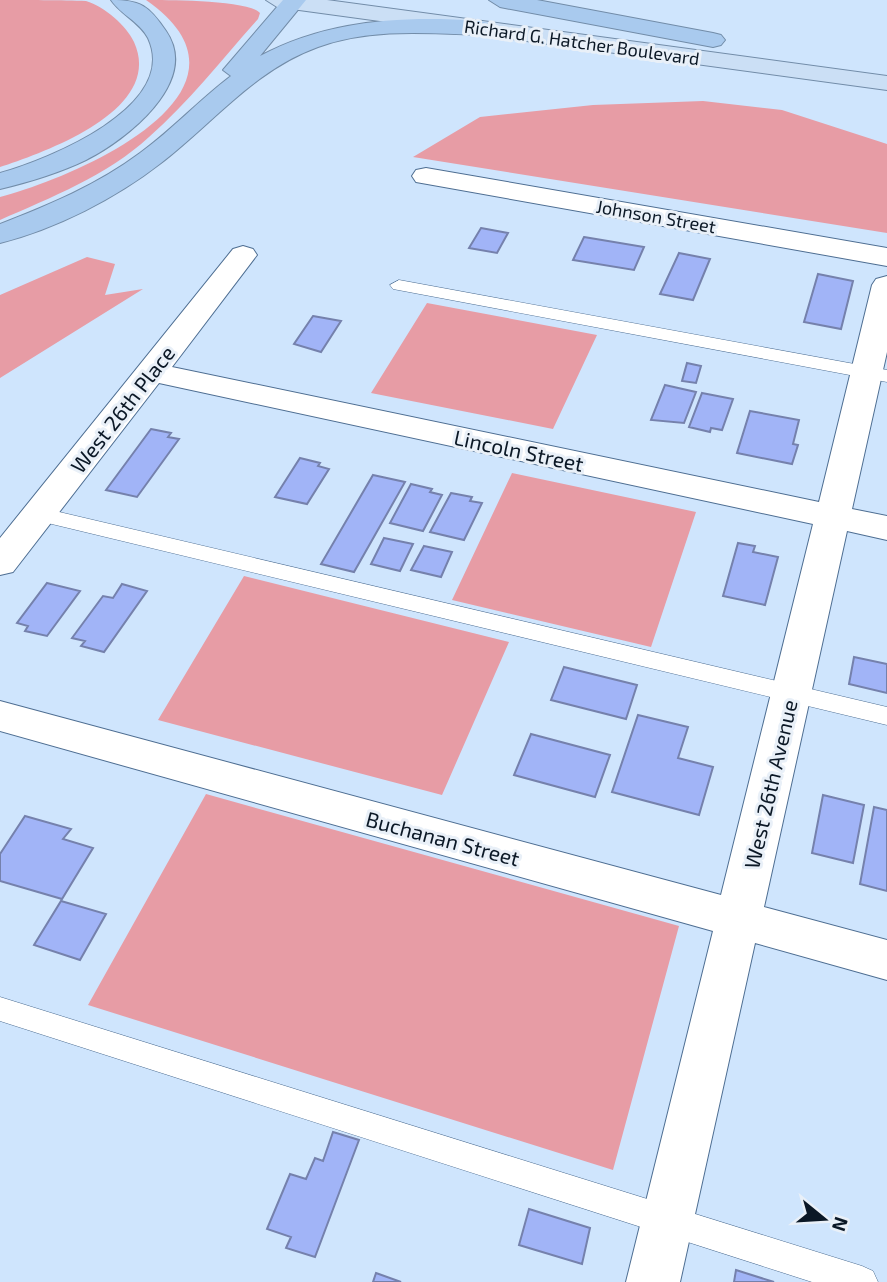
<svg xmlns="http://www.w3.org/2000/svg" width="887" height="1282" font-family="'Exo 2',sans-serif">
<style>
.green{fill:#e79ca5}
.building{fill:#a1b4f7;stroke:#7581ac;stroke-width:2}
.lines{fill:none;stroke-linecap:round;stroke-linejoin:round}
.lane-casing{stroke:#4e6e92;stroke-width:1}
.street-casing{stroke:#4e6e92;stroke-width:2}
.primary-casing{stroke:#728ca8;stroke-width:2}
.highway-casing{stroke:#728ca8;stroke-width:2}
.lane{fill:#fff;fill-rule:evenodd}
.street{fill:#fff;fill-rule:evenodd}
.primary{fill:#cbdff5;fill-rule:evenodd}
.highway{fill:#a9caee;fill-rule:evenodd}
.labels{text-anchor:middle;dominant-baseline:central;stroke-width:6;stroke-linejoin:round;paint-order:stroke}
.far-street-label{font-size:18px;fill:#0b1826;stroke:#e9f0f8}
.street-label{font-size:21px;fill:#0b1826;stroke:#e9f0f8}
</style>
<rect width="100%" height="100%" fill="#cfe5fd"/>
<path class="green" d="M 0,0 C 24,0 64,0 86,1 C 105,7 126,25 134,42 C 165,110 45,152 0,167 Z
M 146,0 C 167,0 249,0 260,13 L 258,19 C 223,58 189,102 149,137 C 108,175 50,198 0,220 L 0,197 C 76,177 277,91 146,0 Z
M 703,101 L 782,110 L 887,144 L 887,233 L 413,157 L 480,117 L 593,105 Z
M 87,257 L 115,264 L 105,295 L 143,289 L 0,378 L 0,295 Z
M 427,303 L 597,335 L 553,429 L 371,393 Z
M 512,473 L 696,512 L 651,647 L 452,600 Z
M 244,576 L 509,642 L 442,795 L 158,720 Z
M 206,794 L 679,926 L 613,1170 L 88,1005 Z"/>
<path class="building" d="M 481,228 L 508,233 L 497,253 L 469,248 Z
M 584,237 L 644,247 L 634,270 L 573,260 Z
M 679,253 L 710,259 L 693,300 L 660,294 Z
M 818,274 L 853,281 L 841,329 L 804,322 Z
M 313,316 L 341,321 L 321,352 L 294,344 Z
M 687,363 L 701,366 L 696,383 L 682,381 Z
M 665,385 L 696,392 L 684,423 L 651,420 Z
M 702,393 L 733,399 L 722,430 L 711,428 L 710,432 L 689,427 Z
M 750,411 L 799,420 L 793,444 L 798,445 L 792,464 L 737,453 Z
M 151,429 L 171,433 L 168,437 L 179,439 L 137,497 L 106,490 Z
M 300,458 L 320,463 L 318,466 L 329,469 L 307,504 L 275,497 Z
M 373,475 L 405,482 L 354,572 L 321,564 Z
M 411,484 L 432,489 L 430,492 L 442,495 L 423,531 L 390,523 Z
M 451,493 L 472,497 L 470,501 L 482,503 L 464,540 L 430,532 Z
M 384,538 L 413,544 L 400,571 L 371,564 Z
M 738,543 L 755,546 L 753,552 L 778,557 L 765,605 L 723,596 Z
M 424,546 L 452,552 L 441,577 L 411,570 Z
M 47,583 L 80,591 L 47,636 L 25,631 L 28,626 L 17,623 Z
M 122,584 L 147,591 L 104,652 L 81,646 L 85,641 L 72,638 L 103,596 L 113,598 Z
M 854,657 L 887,664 L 887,693 L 849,684 Z
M 564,667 L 637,685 L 626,719 L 551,700 Z
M 638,715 L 688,727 L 678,758 L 713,767 L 699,815 L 612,792 Z
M 531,734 L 610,755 L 595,797 L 514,775 Z
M 823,795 L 864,805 L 853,863 L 812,853 Z
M 874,807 L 887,810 L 887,891 L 860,884 Z
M 25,816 L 71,829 L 63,839 L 93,848 L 62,899 L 0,881 L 0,854 Z
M 61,901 L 106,914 L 80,960 L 34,945 Z
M 333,1132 L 359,1140 L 315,1257 L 286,1248 L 291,1237 L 267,1229 L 290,1174 L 306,1179 L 315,1158 L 323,1161 Z
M 529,1209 L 590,1228 L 582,1264 L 519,1245 Z
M 736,1270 L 774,1282 L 734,1282 Z
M 376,1273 L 401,1282 L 373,1282 Z"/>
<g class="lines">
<defs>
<path id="lane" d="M 399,280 L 887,370 L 887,382 L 393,289 L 390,285 Z
M 38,507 L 887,707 L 887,725 L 31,519 L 28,514 L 31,509 Z
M 0,997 L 862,1266 L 873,1271 L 878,1282 L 812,1282 L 0,1021 Z"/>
<path id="street" d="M 426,168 L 887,248 L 887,266 L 416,182 L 412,176 L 416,170 Z
M 243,246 L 253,249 L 257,255 L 172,367 L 819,502 L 872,285 L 876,279 L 887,276 L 887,352 L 852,509 L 887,516 L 887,540 L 847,531 L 764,907 L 887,940 L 887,980 L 755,943 L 680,1282 L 626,1282 L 713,931 L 0,731 L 0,701 L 721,895 L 813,524 L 159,383 L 13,572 L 0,575 L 0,538 L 233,249 Z"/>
<path id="primary" d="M 266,0 L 327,0 L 887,76 L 887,90 L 277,7 Z"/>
<path id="highway" d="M 111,0 C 141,0 149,6 166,31 C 201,82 126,140 86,160 C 59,173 29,182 0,189 L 0,173 C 47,160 180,107 148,38 C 139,21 121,15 111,0 Z
M 283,0 L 306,0 L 260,56 C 316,26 377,18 440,19 C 456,20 473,19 489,23 L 493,28 L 489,33 L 481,35 C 427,33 369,28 318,47 C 254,70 213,123 161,163 C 116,198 56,229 0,243 L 0,224 C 49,205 97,185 140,153 C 172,130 199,100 231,76 L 223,70 Z
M 489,0 L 537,0 L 713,33 L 721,35 L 725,40 L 721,45 L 713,47 L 500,7 Z"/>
</defs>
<use href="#lane" class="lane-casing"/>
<use href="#street" class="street-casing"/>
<use href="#primary" class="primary-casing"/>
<use href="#highway" class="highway-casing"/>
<use href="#lane" class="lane"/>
<use href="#street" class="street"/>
<use href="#primary" class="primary"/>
<use href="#highway" class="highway"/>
</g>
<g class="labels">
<g class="far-street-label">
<text transform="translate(582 42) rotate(8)">Richard G. Hatcher Boulevard</text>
<text transform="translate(656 216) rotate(10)">Johnson Street</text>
</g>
<g class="street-label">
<text transform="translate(122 409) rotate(-52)">West 26th Place</text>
<text transform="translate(519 450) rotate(12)">Lincoln Street</text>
<text transform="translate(770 784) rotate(-77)">West 26th Avenue</text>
<text transform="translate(443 838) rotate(15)">Buchanan Street</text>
</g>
</g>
<g transform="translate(824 1219) rotate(108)" stroke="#e9f0f8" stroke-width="5" paint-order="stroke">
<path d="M0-5L12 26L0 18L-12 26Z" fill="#0b1826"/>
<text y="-10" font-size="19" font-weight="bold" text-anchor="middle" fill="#0b1826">N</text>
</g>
</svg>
